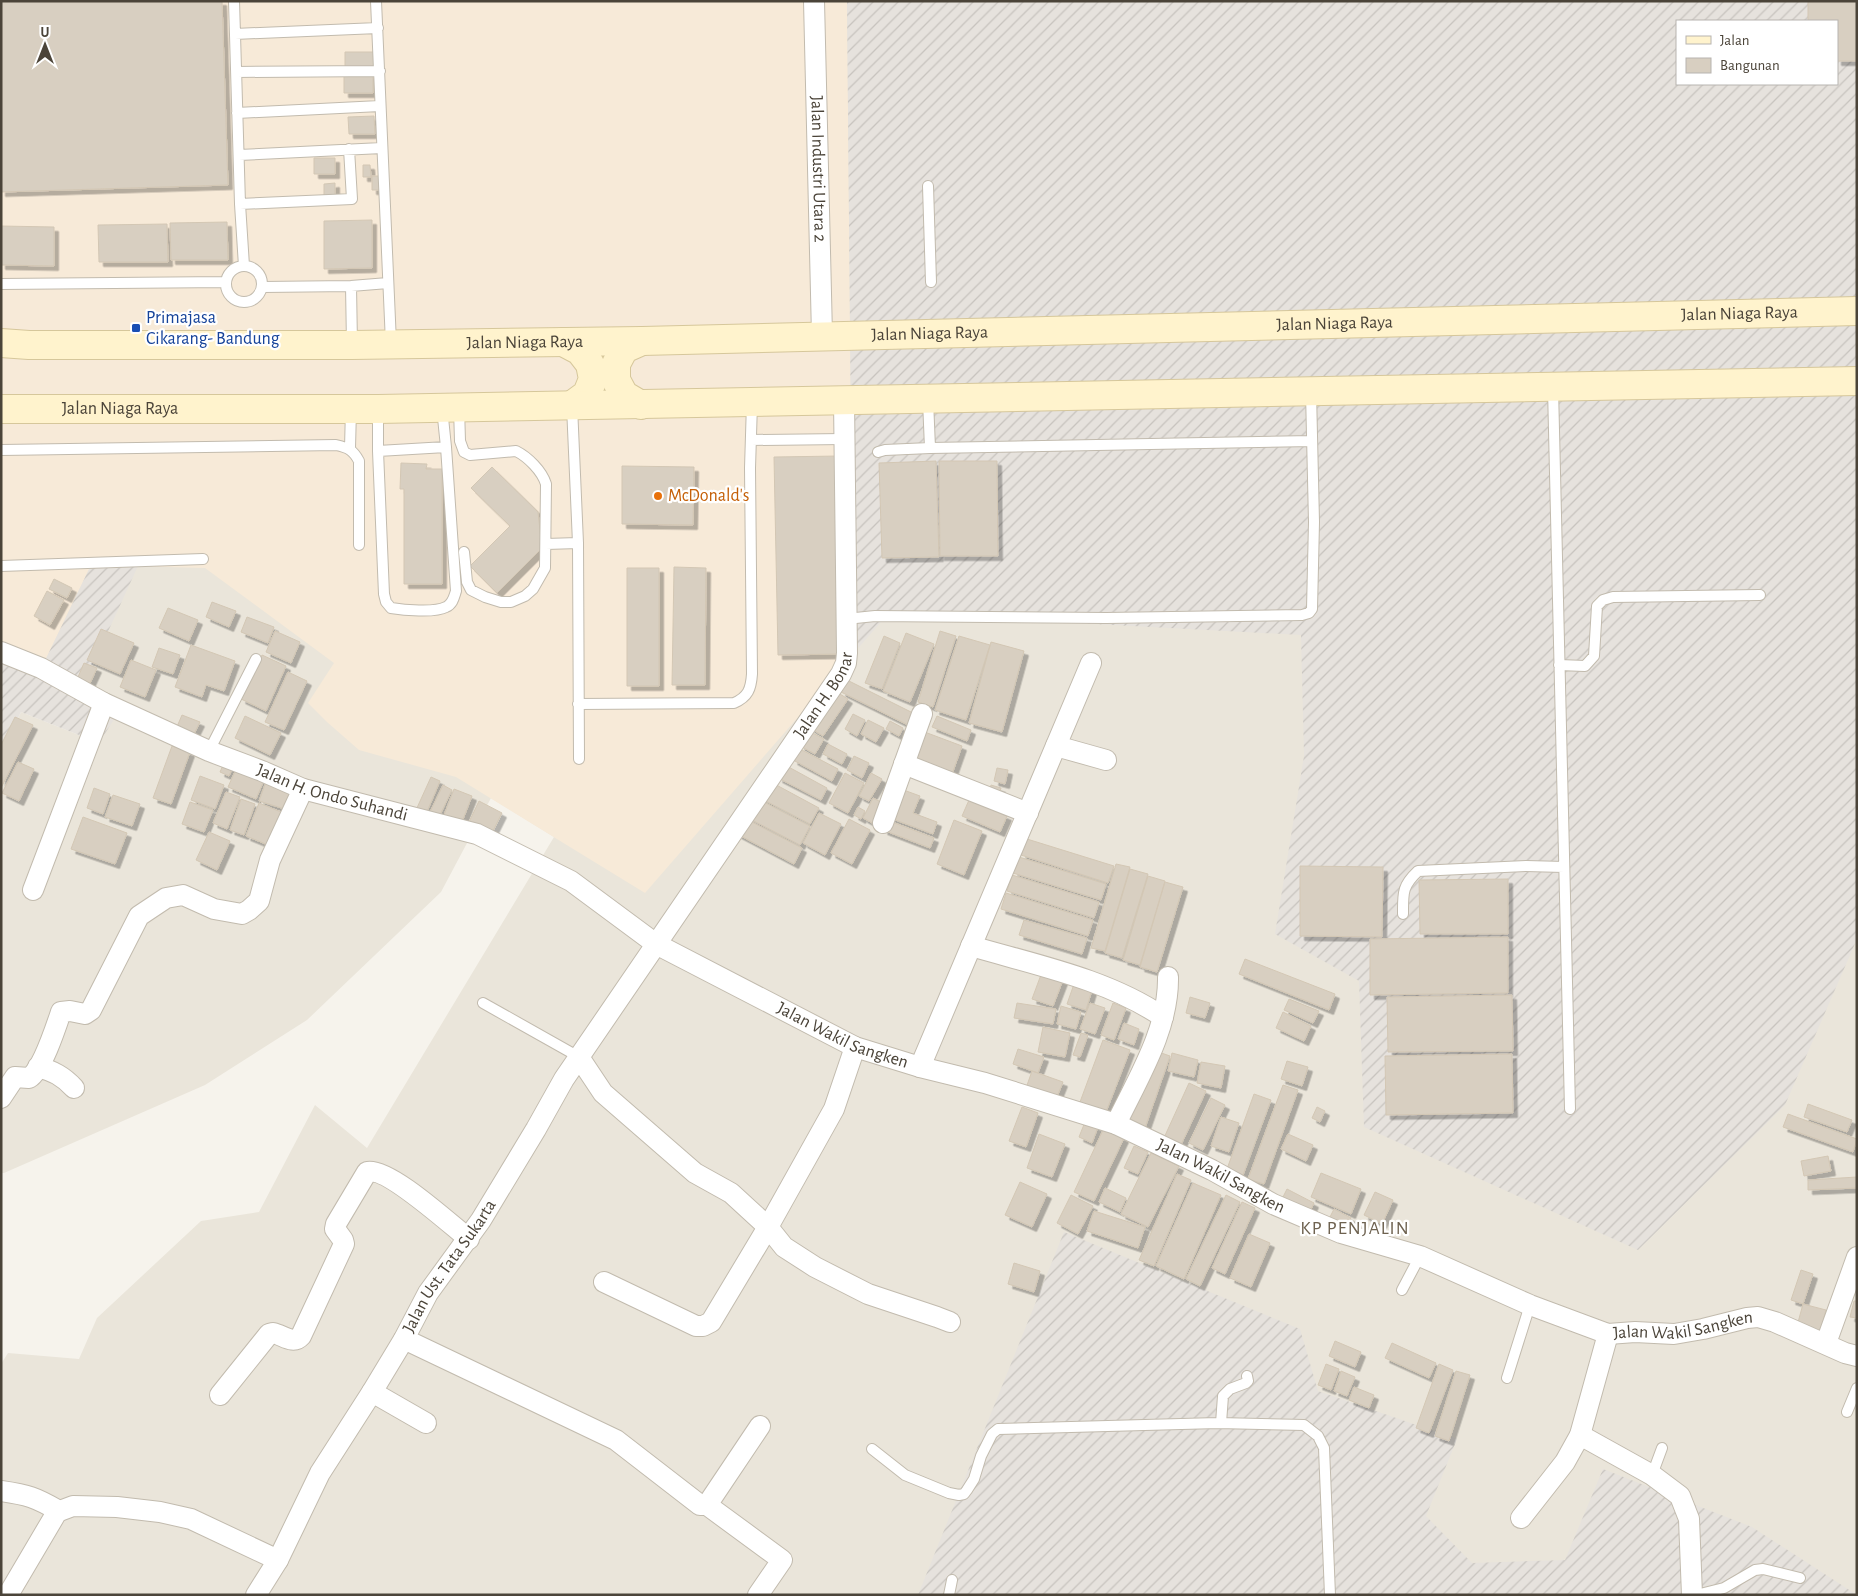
<svg xmlns="http://www.w3.org/2000/svg" width="1858" height="1596" font-family="'Alegreya Sans',sans-serif">
<style>
.residential{fill:#eae5da;fill-rule:evenodd}
.commercial{fill:#f7ead8}
.industrial{fill:url(#industrial-furrows);fill-rule:evenodd}
.building{fill:#d8cfc1;stroke:#d3c7b4;filter:url(#shadow)}
.lines{fill:none;stroke-linecap:round;stroke-linejoin:round}
.service-casing{stroke:#c2bbae;stroke-width:12}
.minor-casing{stroke:#c2bbae;stroke-width:22}
.secondary-casing{stroke:#d6c79b;stroke-width:30}
.service{stroke:#fff;stroke-width:10}
.minor{stroke:#fff;stroke-width:20}
.secondary{stroke:#fff3cd;stroke-width:28}
.transit-dot{fill:#1a4fb4;stroke:#fff;stroke-width:2}
.food-dot{fill:#e8710a;stroke:#fff;stroke-width:2}
.labels{text-anchor:middle;dominant-baseline:central;stroke-width:4.5;stroke-linejoin:round;paint-order:stroke}
.street-label{font-size:18px;fill:#4b4439;stroke:#fff}
.transit-label{font-size:18px;fill:#164399;stroke:#fff;text-anchor:start}
.food-label{font-size:18px;fill:#c56008;stroke:#fff;text-anchor:start}
.neighbourhood-label{font-size:19px;letter-spacing:1px;fill:#6e6250;stroke:#fff}
</style>
<defs>
<pattern id="industrial-furrows" width="10" height="10" patternUnits="userSpaceOnUse" patternTransform="scale(1.25)"><rect width="10" height="10" fill="#e6e2dd"/><path d="M-1 1l2-2M0 10L10 0M9 11l2-2" fill="none" stroke="#c7c3be"/></pattern>
<filter id="shadow"><feDropShadow dx="4.5" dy="4.5" stdDeviation="0" flood-color="#0004"/></filter>
</defs>
<rect width="100%" height="100%" fill="#f6f3ec"/>
<path class="residential" d="M 1,1 L 1857,1 L 1857,1595 L 1,1595 L 1,1364 L 8,1353 L 79,1359 L 97,1318 L 201,1221 L 259,1212 L 315,1105 L 367,1148 L 554,837 L 491,798 L 441,892 L 307,1020 L 205,1085 L 4,1173 L 1,1173 L 1,752 L 21,712 L 99,743 L 41,669 ZM 1677,21 L 1837,21 L 1837,84 L 1677,84 Z"/>
<path class="commercial" d="M 1,1 L 847,1 L 853,654 L 645,893 L 456,777 L 359,750 L 327,722 L 308,703 L 334,663 L 205,568 L 91,565 L 41,669 L 1,652 Z"/>
<path class="industrial" d="M 847,1 L 1857,1 L 1857,939 L 1785,1105 L 1638,1250 L 1364,1127 L 1359,981 L 1275,934 L 1304,756 L 1301,635 L 889,613 L 853,654 ZM 1677,21 L 1837,21 L 1837,84 L 1677,84 Z
M 91,565 L 138,566 L 79,695 L 120,710 L 99,743 L 21,712 L 1,752 L 1,652 L 41,669 Z
M 1064,1232 L 1300,1329 L 1318,1391 L 1457,1439 L 1426,1516 L 1472,1563 L 1565,1560 L 1603,1469 L 1752,1527 L 1857,1595 L 918,1595 Z"/>
<path class="building" d="M 1,1 L 222,1 L 228,185 L 1,192 Z
M 1808,1 L 1857,1 L 1857,61 L 1837,61 L 1837,21 L 1808,21 Z
M 345,52 L 374,52 L 374,69 L 345,69 Z
M 373,74 L 373,93 L 344,93 L 344,75 Z
M 374,116 L 375,134 L 349,134 L 348,117 Z
M 314,158 L 335,158 L 335,174 L 314,174 Z
M 363,165 L 370,165 L 371,177 L 363,177 Z
M 372,176 L 380,176 L 380,190 L 372,190 Z
M 335,183 L 335,195 L 324,195 L 324,184 Z
M 372,220 L 372,268 L 324,269 L 324,221 Z
M 227,222 L 228,260 L 171,260 L 170,223 Z
M 167,224 L 168,262 L 99,262 L 98,225 Z
M 1,226 L 54,227 L 54,266 L 1,265 Z
M 838,456 L 842,654 L 778,655 L 774,457 Z
M 936,461 L 939,557 L 882,558 L 879,463 Z
M 939,461 L 997,461 L 998,556 L 940,556 Z
M 401,463 L 427,464 L 426,469 L 442,469 L 442,584 L 404,584 L 404,489 L 400,489 Z
M 622,466 L 694,467 L 693,525 L 622,524 Z
M 492,467 L 538,512 L 542,548 L 497,593 L 470,566 L 510,526 L 471,488 Z
M 674,567 L 706,568 L 705,685 L 672,685 Z
M 627,568 L 659,568 L 659,686 L 627,686 Z
M 54,579 L 72,588 L 67,598 L 49,589 Z
M 47,591 L 64,600 L 50,625 L 34,616 Z
M 212,602 L 236,611 L 229,627 L 206,617 Z
M 168,608 L 198,620 L 189,641 L 159,628 Z
M 247,617 L 274,627 L 268,643 L 241,632 Z
M 101,629 L 134,643 L 120,674 L 87,660 Z
M 275,631 L 300,642 L 291,663 L 266,652 Z
M 940,631 L 956,636 L 933,707 L 918,702 Z
M 906,633 L 934,644 L 910,702 L 883,691 Z
M 884,636 L 900,643 L 882,689 L 865,683 Z
M 959,636 L 990,645 L 966,720 L 935,710 Z
M 991,642 L 1024,651 L 1002,732 L 969,723 Z
M 191,645 L 235,661 L 224,691 L 206,685 L 202,697 L 175,687 Z
M 159,648 L 180,655 L 173,674 L 152,667 Z
M 262,655 L 286,666 L 266,711 L 241,699 Z
M 131,660 L 156,670 L 145,697 L 120,687 Z
M 84,663 L 97,668 L 87,690 L 75,684 Z
M 288,672 L 307,681 L 284,730 L 265,722 Z
M 847,680 L 913,713 L 908,725 L 841,692 Z
M 835,691 L 848,699 L 823,736 L 810,728 Z
M 853,714 L 865,720 L 857,736 L 845,729 Z
M 182,715 L 200,722 L 193,736 L 176,729 Z
M 245,716 L 281,733 L 270,755 L 235,738 Z
M 937,716 L 971,730 L 967,741 L 932,727 Z
M 15,717 L 33,725 L 1,788 L 1,745 Z
M 868,720 L 884,728 L 876,742 L 861,734 Z
M 890,721 L 903,728 L 899,736 L 886,729 Z
M 809,731 L 824,739 L 815,754 L 800,746 Z
M 922,731 L 962,746 L 951,777 L 910,762 Z
M 828,744 L 847,754 L 842,764 L 823,754 Z
M 172,746 L 190,752 L 171,804 L 153,798 Z
M 800,749 L 838,769 L 832,781 L 793,760 Z
M 854,756 L 869,763 L 862,778 L 847,770 Z
M 18,762 L 34,769 L 19,801 L 2,793 Z
M 224,763 L 233,767 L 229,776 L 220,772 Z
M 785,765 L 827,788 L 821,800 L 778,778 Z
M 237,767 L 265,778 L 256,799 L 228,787 Z
M 997,768 L 1008,770 L 1005,784 L 994,781 Z
M 845,773 L 864,783 L 848,813 L 829,803 Z
M 871,773 L 882,779 L 869,801 L 859,796 Z
M 200,776 L 224,785 L 215,809 L 191,800 Z
M 431,777 L 440,781 L 426,814 L 416,810 Z
M 267,779 L 299,789 L 291,811 L 259,801 Z
M 769,781 L 819,808 L 810,824 L 760,798 Z
M 443,785 L 452,790 L 438,819 L 429,814 Z
M 991,785 L 1001,788 L 998,798 L 989,795 Z
M 94,788 L 110,794 L 103,814 L 87,808 Z
M 454,789 L 472,796 L 462,822 L 444,815 Z
M 901,789 L 920,796 L 913,813 L 937,822 L 933,834 L 890,818 Z
M 226,792 L 240,797 L 227,829 L 213,823 Z
M 113,795 L 140,804 L 132,826 L 105,817 Z
M 873,798 L 887,805 L 876,825 L 863,818 Z
M 241,799 L 255,804 L 244,835 L 230,830 Z
M 758,799 L 810,826 L 800,845 L 748,818 Z
M 969,800 L 1007,816 L 1000,832 L 962,816 Z
M 479,801 L 502,813 L 492,833 L 469,822 Z
M 190,802 L 213,810 L 204,832 L 182,824 Z
M 259,803 L 286,814 L 273,847 L 246,836 Z
M 858,807 L 865,811 L 861,819 L 854,815 Z
M 819,813 L 841,824 L 825,855 L 803,843 Z
M 83,817 L 127,833 L 115,864 L 71,849 Z
M 746,819 L 802,848 L 794,864 L 737,834 Z
M 849,819 L 870,830 L 852,864 L 831,853 Z
M 887,820 L 934,838 L 930,848 L 883,830 Z
M 954,820 L 982,831 L 964,875 L 937,864 Z
M 209,832 L 230,841 L 217,870 L 196,860 Z
M 1027,839 L 1114,866 L 1108,883 L 1021,855 Z
M 1019,857 L 1106,884 L 1101,900 L 1013,873 Z
M 1116,864 L 1130,867 L 1105,951 L 1091,948 Z
M 1300,866 L 1383,867 L 1382,937 L 1300,936 Z
M 1130,869 L 1148,874 L 1122,958 L 1105,953 Z
M 1012,875 L 1099,902 L 1094,918 L 1007,891 Z
M 1148,876 L 1165,881 L 1140,965 L 1123,960 Z
M 1508,879 L 1508,934 L 1420,934 L 1419,880 Z
M 1165,882 L 1183,887 L 1157,972 L 1140,967 Z
M 1006,893 L 1093,920 L 1088,936 L 1001,909 Z
M 1024,920 L 1087,938 L 1082,954 L 1019,935 Z
M 1508,937 L 1508,993 L 1370,995 L 1370,939 Z
M 1245,959 L 1335,994 L 1329,1010 L 1239,974 Z
M 1042,972 L 1063,980 L 1053,1006 L 1032,999 Z
M 1074,984 L 1092,990 L 1086,1010 L 1067,1004 Z
M 1512,995 L 1513,1051 L 1388,1052 L 1387,997 Z
M 1190,997 L 1210,1003 L 1205,1018 L 1186,1013 Z
M 1289,999 L 1319,1011 L 1313,1023 L 1284,1010 Z
M 1017,1003 L 1056,1009 L 1053,1024 L 1014,1018 Z
M 1090,1003 L 1105,1008 L 1095,1034 L 1080,1029 Z
M 1113,1003 L 1126,1008 L 1114,1040 L 1101,1035 Z
M 1061,1006 L 1081,1012 L 1076,1029 L 1057,1024 Z
M 1283,1012 L 1311,1026 L 1304,1041 L 1276,1028 Z
M 1124,1023 L 1139,1029 L 1134,1045 L 1118,1039 Z
M 1043,1027 L 1070,1033 L 1065,1057 L 1038,1052 Z
M 1081,1033 L 1088,1035 L 1080,1057 L 1073,1055 Z
M 1103,1040 L 1130,1050 L 1106,1112 L 1080,1102 Z
M 1018,1049 L 1044,1057 L 1038,1073 L 1013,1064 Z
M 1153,1050 L 1170,1056 L 1145,1128 L 1128,1122 Z
M 1172,1053 L 1198,1060 L 1194,1077 L 1168,1071 Z
M 1512,1054 L 1513,1113 L 1386,1115 L 1385,1056 Z
M 1287,1061 L 1308,1067 L 1302,1086 L 1281,1079 Z
M 1201,1062 L 1225,1066 L 1221,1088 L 1197,1083 Z
M 1032,1071 L 1063,1082 L 1055,1102 L 1025,1091 Z
M 1189,1083 L 1206,1091 L 1180,1147 L 1163,1140 Z
M 1283,1085 L 1298,1090 L 1264,1184 L 1248,1179 Z
M 1254,1094 L 1271,1100 L 1243,1175 L 1227,1169 Z
M 1211,1098 L 1225,1105 L 1203,1150 L 1189,1143 Z
M 1808,1104 L 1852,1120 L 1847,1132 L 1804,1117 Z
M 1022,1107 L 1038,1113 L 1026,1147 L 1009,1141 Z
M 1317,1107 L 1325,1111 L 1320,1122 L 1312,1118 Z
M 1788,1114 L 1857,1139 L 1853,1152 L 1783,1127 Z
M 1221,1117 L 1239,1123 L 1229,1152 L 1211,1146 Z
M 1085,1122 L 1098,1127 L 1092,1143 L 1079,1137 Z
M 1104,1128 L 1124,1138 L 1094,1201 L 1074,1192 Z
M 1039,1134 L 1065,1144 L 1052,1177 L 1027,1168 Z
M 1288,1134 L 1313,1145 L 1306,1161 L 1281,1149 Z
M 1134,1146 L 1148,1152 L 1138,1174 L 1124,1168 Z
M 1151,1153 L 1179,1166 L 1148,1227 L 1121,1214 Z
M 1828,1156 L 1831,1171 L 1804,1176 L 1801,1161 Z
M 1321,1173 L 1361,1189 L 1351,1214 L 1311,1197 Z
M 1177,1174 L 1191,1180 L 1154,1266 L 1139,1260 Z
M 1857,1177 L 1857,1188 L 1808,1190 L 1808,1180 Z
M 1020,1182 L 1047,1194 L 1032,1227 L 1005,1215 Z
M 1193,1183 L 1221,1195 L 1184,1279 L 1156,1266 Z
M 1105,1188 L 1126,1198 L 1120,1212 L 1099,1202 Z
M 1287,1189 L 1314,1203 L 1308,1216 L 1280,1203 Z
M 1375,1192 L 1393,1200 L 1382,1224 L 1364,1215 Z
M 1071,1195 L 1093,1206 L 1078,1234 L 1057,1223 Z
M 1226,1195 L 1240,1202 L 1200,1286 L 1186,1279 Z
M 1242,1202 L 1255,1208 L 1225,1274 L 1212,1268 Z
M 1334,1209 L 1351,1218 L 1344,1230 L 1328,1221 Z
M 1094,1211 L 1145,1227 L 1138,1248 L 1087,1231 Z
M 1249,1234 L 1270,1243 L 1251,1287 L 1230,1278 Z
M 1014,1263 L 1040,1271 L 1034,1292 L 1008,1284 Z
M 1801,1270 L 1813,1274 L 1803,1304 L 1791,1300 Z
M 1854,1301 L 1857,1301 L 1857,1318 L 1850,1317 Z
M 1803,1304 L 1826,1310 L 1820,1332 L 1797,1326 Z
M 1335,1341 L 1361,1352 L 1355,1367 L 1329,1356 Z
M 1392,1343 L 1436,1363 L 1429,1378 L 1385,1358 Z
M 1326,1364 L 1339,1369 L 1331,1390 L 1318,1385 Z
M 1439,1364 L 1453,1370 L 1429,1433 L 1416,1428 Z
M 1341,1371 L 1355,1377 L 1347,1396 L 1334,1391 Z
M 1456,1371 L 1470,1375 L 1449,1441 L 1435,1436 Z
M 1354,1387 L 1374,1395 L 1369,1408 L 1349,1400 Z"/>
<g class="lines">
<defs>
<path id="service" d="M 234,1 L 240,204 L 244,266
M 376,1 L 391,343
M 235,34 L 378,28
M 236,72 L 380,71
M 237,113 L 380,106
M 239,155 L 382,148
M 928,186 L 931,282
M 240,204 L 352,199 L 349,149
M226 284a18 18 0 1 1 36 0a18 18 0 1 1-36 0Z
M 1,284 L 226,282
M 351,286 L 352,344
M 263,287 L 351,286 L 388,283
M 1553,388 L 1570,1109
M 928,400 L 930,448
M 572,406 L 578,543 L 579,759
M 442,408 L 446,447 L 456,591 C 454,597 453,604 446,607 C 435,613 403,610 391,608 L 386,602 L 384,594 L 378,451 L 446,447
M 459,408 L 460,441 L 464,452 L 470,455 L 516,451 C 528,457 542,471 546,484 L 545,568 L 533,589 L 525,596 L 511,602 L 501,602 L 485,597 L 471,590 L 467,582 L 464,552
M 378,409 L 378,451
M 751,440 L 844,439
M 350,448 L 351,409
M 1,450 L 336,445 C 349,448 353,450 359,461 L 359,545
M 878,452 L 885,450 L 930,448 L 1312,441
M 546,544 L 578,543
M 1,566 L 203,559
M 846,619 L 875,616 L 1106,618 L 1302,615 L 1309,613 L 1312,609 L 1314,522 L 1311,392
M 1559,665 L 1585,666 L 1594,656 L 1597,606 L 1603,600 L 1613,597 L 1760,595
M 578,704 L 734,703 C 748,697 751,689 752,674 L 750,468 L 752,403
M 209,751 L 256,659
M 1403,914 C 1403,893 1402,886 1418,871 L 1526,866 L 1564,867
M 483,1003 L 579,1057
M 1402,1290 L 1420,1256
M 1507,1378 L 1530,1305
M 1847,1412 L 1857,1388
M 1221,1423 L 1223,1396 L 1230,1389 L 1246,1383 L 1248,1381 L 1247,1376
M 872,1449 L 905,1475 L 949,1493 L 959,1495 L 964,1494 L 967,1490 L 974,1479 L 981,1456 L 992,1434 L 998,1429 L 1218,1423 L 1304,1425 L 1318,1436 L 1324,1448 L 1330,1595
M 1652,1475 L 1662,1448
M 949,1595 L 952,1580
M 1696,1595 L 1724,1588 L 1755,1570 L 1763,1569 L 1800,1578"/>
<g id="minor">
<path id="s1" d="M 814,1 L 822,335"/>
<path id="s2" d="M 1,652 L 41,668 L 104,703 L 209,751 L 262,771 L 303,789 L 477,834 L 571,881 L 656,944 L 855,1047 L 920,1067 L 985,1083 L 1116,1124 L 1212,1170 L 1273,1204 L 1341,1233 L 1420,1256 L 1530,1305 L 1608,1334 L 1635,1332 L 1674,1334 L 1703,1329 L 1747,1318 L 1758,1317 L 1775,1322 L 1845,1353 L 1857,1356"/>
<path d="M 1056,746 L 1106,760"/>
<path d="M 904,764 L 1028,813"/>
<path d="M 883,823 L 922,714"/>
<path d="M 33,890 L 104,703"/>
<path d="M 971,946 C 1036,965 1107,979 1163,1017"/>
<path d="M 579,1057 L 603,1093 L 695,1173 L 731,1193 L 768,1227 L 784,1247 L 815,1267 L 868,1294 L 937,1317 L 950,1322"/>
<path d="M 38,1067 C 53,1071 63,1076 74,1088"/>
<path d="M 920,1067 L 1091,663"/>
<path d="M 1,1098 L 15,1077 L 29,1078 C 42,1070 56,1027 61,1012 L 70,1011 L 85,1014 L 91,1010 L 139,916 L 166,898 L 183,895 L 214,909 L 242,914 L 249,910 L 259,901 L 270,860 L 303,789"/>
<path d="M 1116,1124 C 1138,1078 1169,1029 1168,977"/>
<path d="M 604,1282 L 696,1326 L 703,1326 L 711,1322 L 768,1227 L 834,1109 L 855,1047"/>
<path d="M 404,1339 L 616,1440 L 700,1505 L 707,1505 L 782,1560 L 758,1595"/>
<path d="M 1826,1343 L 1857,1257"/>
<path d="M 372,1392 L 426,1423"/>
<path d="M 220,1395 L 269,1334 L 273,1333 C 283,1335 293,1345 301,1336 L 344,1244 L 343,1240 L 335,1229 L 336,1224 L 367,1172 C 387,1166 451,1225 469,1239"/>
<path d="M 1580,1435 L 1652,1475 L 1680,1496 L 1689,1519 L 1692,1595"/>
<path d="M 1,1491 C 28,1495 35,1497 59,1511"/>
<path d="M 707,1505 L 760,1426"/>
<path d="M 1521,1518 L 1565,1462 L 1580,1435 L 1608,1334"/>
<path d="M 8,1595 L 57,1512 L 73,1506 L 117,1507 L 160,1512 L 191,1519 L 278,1560"/>
<path id="s3" d="M 256,1595 L 278,1560 L 320,1473 L 372,1392 L 404,1339 L 428,1293 L 481,1220 L 536,1129 L 564,1079 L 841,674 L 846,663 L 847,653 L 844,400"/>
</g>
<g id="secondary">
<path d="M 563,342 L 580,351 L 590,364 L 593,379 L 587,394 L 572,405"/>
<path id="s4" d="M 1,343 L 29,345 L 352,345 L 642,341 L 1857,311"/>
<path d="M 641,405 L 624,395 L 616,380 L 616,364 L 624,349 L 642,341"/>
<path id="s5" d="M 1,409 L 378,409 L 1857,381"/>
</g>
</defs>
<use href="#service" class="service-casing"/>
<use href="#minor" class="minor-casing"/>
<use href="#secondary" class="secondary-casing"/>
<use href="#service" class="service"/>
<use href="#minor" class="minor"/>
<use href="#secondary" class="secondary"/>
</g>
<rect class="transit-dot" x="131" y="323" width="10" height="10" rx="2.5"/>
<circle class="food-dot" cx="658" cy="496" r="5"/>
<g class="labels">
<g class="street-label">
<text stroke="none"><textPath href="#s1" startOffset="168">Jalan Industri Utara 2</textPath></text>
<text stroke="none"><textPath href="#s4" startOffset="1739">Jalan Niaga Raya</textPath></text>
<text stroke="none"><textPath href="#s4" startOffset="1334">Jalan Niaga Raya</textPath></text>
<text stroke="none"><textPath href="#s4" startOffset="929">Jalan Niaga Raya</textPath></text>
<text stroke="none"><textPath href="#s4" startOffset="524">Jalan Niaga Raya</textPath></text>
<text stroke="none"><textPath href="#s5" startOffset="119">Jalan Niaga Raya</textPath></text>
<text stroke="none"><textPath href="#s3" startOffset="1066">Jalan H. Bonar</textPath></text>
<text stroke="none"><textPath href="#s2" startOffset="361">Jalan H. Ondo Suhandi</textPath></text>
<text stroke="none"><textPath href="#s2" startOffset="931">Jalan Wakil Sangken</textPath></text>
<text stroke="none"><textPath href="#s2" startOffset="1336">Jalan Wakil Sangken</textPath></text>
<text stroke="none"><textPath href="#s3" startOffset="382">Jalan Ust. Tata Sukarta</textPath></text>
<text stroke="none"><textPath href="#s2" startOffset="1831">Jalan Wakil Sangken</textPath></text>
</g>
<g class="transit-label">
<text x="146" y="318">Primajasa<tspan x="146" dy="21">Cikarang- Bandung</tspan></text>
</g>
<g class="food-label">
<text x="668" y="496">McDonald's</text>
</g>
<g class="neighbourhood-label">
<text x="1355" y="1228">KP PENJALIN</text>
</g>
</g>
<rect width="1858" height="1596" fill="none" stroke="#4b4439" stroke-width="5"/>
<rect x="1676" y="20" width="162" height="65" fill="#ffffff" stroke="#b7b4b0"/>
<rect x="1686" y="36" width="25" height="8" fill="#fff3cd" stroke="#b7b4b0"/>
<text x="1720" y="45" font-size="15" fill="#4b4439">Jalan</text>
<rect x="1686" y="58" width="25" height="15" fill="#d8cfc1" stroke="#b7b4b0"/>
<text x="1720" y="70" font-size="15" fill="#4b4439">Bangunan</text>
<g transform="translate(45 45)" stroke="#ffffff" stroke-width="4" paint-order="stroke">
<path d="M0-4L9 19L0 12L-9 19Z" fill="#4b4439"/>
<text y="-8" font-size="14" font-weight="bold" text-anchor="middle" fill="#4b4439">U</text>
</g>
</svg>
